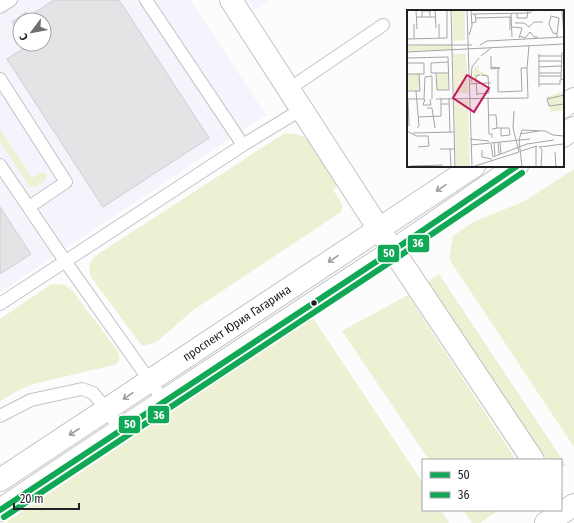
<svg xmlns="http://www.w3.org/2000/svg" width="574" height="523" font-family="'Fira Sans Condensed',sans-serif">
<style>
.built{fill:#f7f3fc;fill-rule:evenodd}
.green{fill:#edf0d2}
.building{fill:#e4e4e6;stroke:#cecdd0}
.lines{fill:none;stroke-linecap:round;stroke-linejoin:round}
.lane-casing{stroke:#c4c3c6;stroke-width:14}
.street-casing{stroke:#c4c3c6;stroke-width:24}
.secondary-casing{stroke:#c4c3c6;stroke-width:24}
.lane{stroke:#fff;stroke-width:12}
.street{stroke:#fff;stroke-width:22}
.secondary{stroke:#fff;stroke-width:22}
.bus-1-casing{stroke:#fff;stroke-width:9}
.bus-2-casing{stroke:#fff;stroke-width:9}
.bus-1{stroke:#10a855;stroke-width:6}
.bus-2{stroke:#10a855;stroke-width:6}
.oneway{stroke:#9c9b9d}
.bus-dot{fill:#222025;stroke:#fff;stroke-width:1.5}
.labels{text-anchor:middle;dominant-baseline:central;stroke-width:3.5;stroke-linejoin:round;paint-order:stroke}
.street-label{font-size:12px;fill:#222025;stroke:#fff}
.inset-road{fill:none;stroke:#a5a4a7;stroke-width:1}
.view{fill:#c2185b;fill-opacity:0.15;stroke:#c2185b;stroke-width:2}
.inset-edge{fill:none;stroke:#222025;stroke-width:2}
.line-badge{stroke:#fff;stroke-width:1.5}
.badge-label{font-size:11px;text-anchor:middle;font-weight:bold;fill:#fff}
</style>
<rect width="100%" height="100%" fill="#fcfcfd"/>
<path class="built" d="M 0,0 L 190,0 L 266,115 L 0,292 ZM 20,20 L 44,20 L 44,44 L 20,44 Z
M 248,0 L 270,0 L 254,10 Z"/>
<path class="green" d="M 0,129 L 32,178 L 40,173 L 45,173 L 47,175 L 45,181 L 35,187 L 31,187 L 27,183 L 0,141 Z
M 285,133 L 294,134 L 302,136 L 313,144 L 340,184 L 333,190 C 337,196 345,204 341,212 L 192,311 L 158,341 L 148,345 L 142,346 L 91,277 C 88,269 89,263 95,256 Z
M 574,169 L 574,447 L 449,259 L 453,236 L 473,222 L 525,201 Z
M 439,274 L 566,465 L 561,469 L 561,460 L 547,460 L 428,282 Z
M 57,284 L 65,285 L 72,290 L 117,350 C 120,356 121,362 114,365 L 33,384 L 21,389 L 0,401 L 0,319 L 50,285 Z
M 408,295 L 516,460 L 429,460 L 342,331 Z
M 313,318 L 423,483 L 423,510 L 441,510 L 449,523 L 5,523 Z
M 463,510 L 499,510 L 480,523 L 472,523 Z"/>
<path class="building" d="M 54,0 L 119,0 L 209,138 L 103,207 L 7,59 L 27,46 L 26,44 L 44,44 L 44,20 L 20,20 L 20,34 L 12,22 L 26,12 L 29,16 Z
M 0,207 L 31,254 L 0,274 Z"/>
<g class="lines">
<defs>
<path id="lane" d="M 146,0 L 243,145
M 0,7 L 11,0
M 0,79 L 66,182 L 29,207
M 289,89 L 383,25
M 0,165 L 65,261 L 164,401
M 0,304 L 243,145 L 302,109
M 0,416 L 31,400 L 82,389 L 93,393 L 107,410 L 120,430"/>
<path id="street" d="M 231,0 L 379,229 L 533,460
M 546,523 L 574,505"/>
<g id="secondary">
<path d="M 563,107 L 574,99"/>
<path d="M 563,136 L 574,128"/>
<path id="s1" d="M 0,480 L 474,166"/>
<path d="M 0,510 L 164,401 L 394,250 L 517,166"/>
</g>
</defs>
<use href="#lane" class="lane-casing"/>
<use href="#street" class="street-casing"/>
<use href="#secondary" class="secondary-casing"/>
<use href="#lane" class="lane"/>
<use href="#street" class="street"/>
<use href="#secondary" class="secondary"/>
<defs>
<path id="bus-1" d="M 0,510 L 394,250 L 517,166"/>
<path id="bus-2" d="M 4,517 L 398,257 L 522,173"/>
</defs>
<use href="#bus-1" class="bus-1-casing"/>
<use href="#bus-2" class="bus-2-casing"/>
<use href="#bus-1" class="bus-1"/>
<use href="#bus-2" class="bus-2"/>
</g>
<defs><path id="oneway-shaft" d="M-6 0H5M1.5-3L5.5 0L1.5 3" fill="none" stroke-width="1.6" stroke-linecap="round" stroke-linejoin="round"/></defs>
<g class="oneway">
<use href="#oneway-shaft" transform="translate(441 188) rotate(146)"/>
<use href="#oneway-shaft" transform="translate(333 259) rotate(146)"/>
<use href="#oneway-shaft" transform="translate(128 396) rotate(146)"/>
<use href="#oneway-shaft" transform="translate(74 432) rotate(147)"/>
</g>
<circle class="bus-dot" cx="314" cy="303" r="3.5"/>
<g class="labels">
<g class="street-label">
<text stroke="none"><textPath href="#s1" startOffset="284">проспект Юрия Гагарина</textPath></text>
</g>
</g>
<g transform="translate(407 10)">
<rect width="157" height="157" fill="#fcfcfd"/>
<path d="M 45,0 L 58,0 L 58,30 L 46,31 ZM 44,35 L 44,40 L 0,41 L 0,36 ZM 46,44 L 59,44 L 61,83 L 47,83 ZM 68,56 L 72,56 L 72,61 L 81,65 L 70,65 L 69,73 L 64,74 ZM 41,63 L 41,79 L 30,80 L 30,64 ZM 1,64 L 12,64 L 12,80 L 1,80 ZM 157,81 L 157,100 L 144,102 L 139,87 ZM 47,90 L 61,91 L 63,157 L 49,157 Z" fill="#edf0d2"/>
<path class="inset-road" d="M 9,0 L 10,19M 28,0 L 29,18M 44,0 L 48,157M 60,0 L 65,157M 155,0 L 157,24M 104,3 L 105,27M 110,3 L 110,8 L 120,8 L 121,0M 65,4 L 123,3 L 126,0M 9,7 L 29,7M 15,7 L 15,1 L 23,1 L 23,7M 103,7 L 103,20M 69,8 L 104,7M 65,13 L 69,12 L 68,4M 108,13 L 117,13 L 122,17 L 127,12 L 136,12M 7,14 L 7,28M 32,14 L 32,28M 105,17 L 115,18 L 112,28M 150,24 L 152,8 L 144,6 L 142,14 L 146,23 L 150,24 L 150,28M 62,25 L 65,16 L 64,0M 113,26 L 118,28 L 123,22 L 127,27 L 131,27M 0,29 L 40,28 L 40,0M 0,35 L 65,35M 73,35 L 80,31 L 157,27M 0,42 L 157,34M 132,44 L 132,77M 74,46 L 84,38M 84,46 L 84,59 L 93,58 L 84,57M 131,46 L 155,46M 0,48 L 41,47 L 42,80 L 30,80 L 29,63M 132,51 L 155,51M 41,52 L 24,53 L 24,63 L 41,63M 0,53 L 17,53 L 17,64 L 0,64M 0,56 L 0,81 L 13,81 L 12,64M 132,57 L 154,56M 120,58 L 122,36M 132,63 L 154,63M 132,66 L 154,66M 154,69 L 155,42M 64,72 L 65,57 L 72,48M 62,74 L 84,73M 132,74 L 153,74 L 153,70 L 157,69M 9,81 L 12,116 L 10,118M 70,84 L 82,83 L 81,66 L 74,65M 70,85 L 69,66 L 73,65M 157,85 L 140,89 L 142,96 L 157,94M 81,87 L 82,124 L 85,124 L 85,128M 34,88 L 34,94 L 42,94M 42,88 L 43,122M 0,89 L 17,89 L 18,67 L 25,66 L 25,89M 1,89 L 2,116M 18,89 L 16,95 L 24,95 L 23,89M 29,89 L 121,88 L 120,58 L 114,58 L 115,81 L 91,82 L 91,58M 20,98 L 25,98 L 28,118M 81,105 L 89,105 L 90,118M 12,107 L 34,106 L 34,94M 85,119 L 90,118 L 102,118 L 103,125 L 94,126 L 94,118M 0,121 L 9,126 L 21,126 L 22,136 L 11,137M 6,123 L 47,122M 113,124 L 132,121M 63,129 L 82,131M 87,132 L 88,146M 91,132 L 92,145M 93,132 L 94,144M 84,134 L 86,147M 64,135 L 123,129M 132,136 L 135,140 L 134,157M 133,137 L 156,134M 33,139 L 48,139M 43,139 L 44,157M 75,140 L 75,147 L 85,149M 114,141 L 130,136M 148,142 L 149,157M 86,147 L 120,134 L 147,130M 3,156 L 36,155M 65,157 L 112,142 L 106,118 L 107,101M 115,157 L 112,130 L 115,120 L 138,121 L 146,125 L 157,126M 129,157 L 129,136"/>
<path class="view" d="M 60,65 L 82,78 L 67,102 L 46,88 Z"/>
<rect width="157" height="157" class="inset-edge"/>
</g>
<g class="line-badge">
<rect x="407" y="234" width="23" height="19" rx="4" fill="#10a855"/>
<rect x="377" y="244" width="23" height="19" rx="4" fill="#10a855"/>
<rect x="147" y="405" width="23" height="19" rx="4" fill="#10a855"/>
<rect x="118" y="415" width="23" height="19" rx="4" fill="#10a855"/>
</g>
<g class="badge-label">
<text x="418" y="247">36</text>
<text x="389" y="257">50</text>
<text x="159" y="419">36</text>
<text x="130" y="428">50</text>
</g>
<rect x="422" y="459" width="140" height="52" fill="#ffffff" stroke="#a7a6a8"/>
<rect x="430" y="472" width="20" height="6" fill="#10a855" stroke="#a7a6a8"/>
<text x="458" y="479" font-size="12" fill="#222025">50</text>
<rect x="430" y="492" width="20" height="6" fill="#10a855" stroke="#a7a6a8"/>
<text x="458" y="499" font-size="12" fill="#222025">36</text>
<g transform="translate(32 32) rotate(238)"><circle r="19" fill="#ffffff" stroke="#a7a6a8"/>
<path d="M0-3L7 15L0 10L-7 15Z" fill="#6e6d71"/>
<text y="-6" font-size="11" font-weight="bold" text-anchor="middle" fill="#222025">С</text>
</g>
<path d="M14 503v6h65v-6" fill="none" stroke="#222025" stroke-width="2"/>
<text x="20" y="503" font-size="12" fill="#222025" stroke="#ffffff" stroke-width="3" paint-order="stroke">20 m</text>
</svg>
